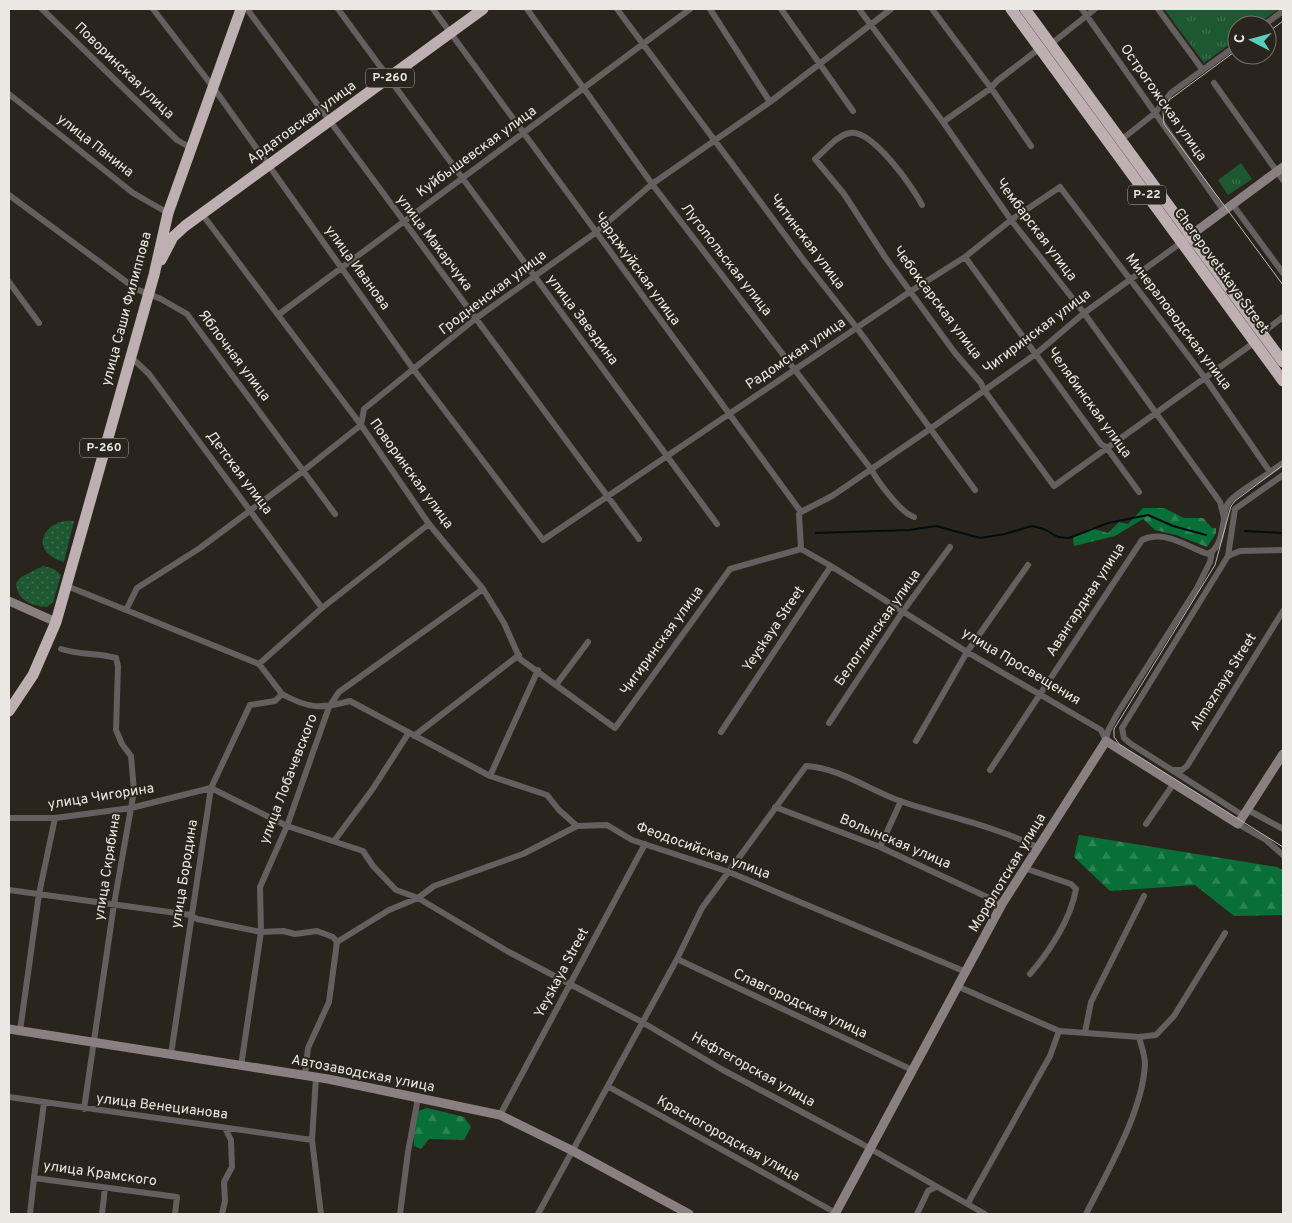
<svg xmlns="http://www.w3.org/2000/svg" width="1292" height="1223" font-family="Overpass,sans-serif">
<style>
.grass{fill:url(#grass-dots)}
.forest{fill:url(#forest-firs)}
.park{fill:url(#park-tufts)}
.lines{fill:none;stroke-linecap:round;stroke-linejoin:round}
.stream{stroke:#010d11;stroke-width:2}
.street{stroke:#655f60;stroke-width:6}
.secondary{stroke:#898081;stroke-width:9}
.highway{stroke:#bdafb2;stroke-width:11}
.tram{stroke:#bcb8b2;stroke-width:1}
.labels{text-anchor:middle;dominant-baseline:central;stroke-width:4;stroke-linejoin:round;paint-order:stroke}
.shield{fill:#2a251c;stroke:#b1ada7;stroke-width:1}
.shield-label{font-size:12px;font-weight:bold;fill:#ebe7e2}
.street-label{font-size:14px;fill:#ebe7e2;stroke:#2a251c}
</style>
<defs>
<pattern id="grass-dots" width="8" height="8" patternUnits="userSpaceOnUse" patternTransform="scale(1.25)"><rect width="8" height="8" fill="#1d5832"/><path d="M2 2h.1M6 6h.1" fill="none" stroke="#3e704f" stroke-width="1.8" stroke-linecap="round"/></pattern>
<pattern id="forest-firs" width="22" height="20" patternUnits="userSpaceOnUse" patternTransform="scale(1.25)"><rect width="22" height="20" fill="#086f38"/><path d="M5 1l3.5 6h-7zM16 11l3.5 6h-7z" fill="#2c8454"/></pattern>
<pattern id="park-tufts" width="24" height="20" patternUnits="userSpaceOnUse" patternTransform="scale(1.25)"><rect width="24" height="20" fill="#1d5832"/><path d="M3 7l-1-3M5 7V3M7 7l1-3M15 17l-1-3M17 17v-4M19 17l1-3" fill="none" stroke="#3e704f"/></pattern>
</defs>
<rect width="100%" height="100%" fill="#2a251c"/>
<path class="grass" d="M 74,521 L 64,562 C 27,551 44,518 74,521 Z
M 43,566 L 54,569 L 61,575 L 53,602 L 47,607 C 31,606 17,600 16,583 L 21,577 Z"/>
<path class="forest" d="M 1143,508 L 1164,508 L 1184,518 L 1203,518 L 1212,528 L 1216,528 L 1216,533 L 1207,547 L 1176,535 L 1155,530 L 1143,519 L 1115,536 L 1074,546 L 1073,538 L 1091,528 L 1108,533 L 1119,522 L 1128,524 Z
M 1079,835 L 1277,867 L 1283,870 L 1283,915 L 1234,916 L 1195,885 L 1110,891 L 1074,857 Z
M 427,1108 L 464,1117 L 471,1127 L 464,1140 L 429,1139 L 421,1149 L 414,1146 L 413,1119 L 418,1111 Z"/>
<path class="park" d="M 1164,9 L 1279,9 L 1256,25 L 1237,25 L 1237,39 L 1204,63 Z
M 1241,163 L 1252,179 L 1228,195 L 1218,180 Z"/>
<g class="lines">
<path class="stream" d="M 1245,531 L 1283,533
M 816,533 L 909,530 L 936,526 L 980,538 L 1005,534 L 1032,526 L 1044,529 L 1058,537 L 1069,538 L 1108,523 L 1148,515 L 1173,526 L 1206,535"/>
<path class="street" d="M 42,9 L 177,140 L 191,148
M 153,9 L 213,87 L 414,370 L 543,540 L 911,291 L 965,257 L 1011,220 L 1060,187 L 1205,378 L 1270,472 L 1283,463
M 247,9 L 639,539
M 338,9 L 717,524
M 433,9 L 801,512 L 799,514 L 801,549
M 527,9 L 652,184 L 871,469 C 878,482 901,513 914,517
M 617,9 L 802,258 L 857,328 L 975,490
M 710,9 L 770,102
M 781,9 L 853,111
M 859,9 L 943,122 L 1011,220 L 1084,313 L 1220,502 L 1224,518
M 932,9 L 991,88 L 1031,146
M 1082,9 L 1224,211
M 1158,9 L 1202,69
M 1264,25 L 1283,11
M 1051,44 L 1095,9
M 1214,83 L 1283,180
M 9,94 L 133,193 L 168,213
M 943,122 L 991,88 L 997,81 L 1040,48
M 1121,140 L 1155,113 L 1171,93 L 1237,45
M 9,195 L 136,289 L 161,299 L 187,314 L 335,514
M 922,205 C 913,187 872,129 850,133 C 837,135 825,151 815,159 L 844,194 L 885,257 L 955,353 L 981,383 L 984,390 L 1054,486 L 1255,342
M 1233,205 L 1283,273
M 202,214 L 361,425 L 429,524 L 483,589 L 504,623 L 520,659 L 615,728 L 730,569 L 801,549 L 831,566 L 967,652 L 1101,730 L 1106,741
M 965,257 L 1101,444 L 1107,448 L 1139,492
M 9,282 L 39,323
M 278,315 L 690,9
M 1262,333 L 1283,317
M 131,357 L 149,374 L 322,608
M 801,512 L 832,496 L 930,429 L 1037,353 L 1084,313 L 1182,242
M 1228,556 L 1235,509 L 1283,475
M 67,586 L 259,664 L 282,694
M 126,610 L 137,588 L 200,548 L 303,471 L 361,425 L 364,409 L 475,319 L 595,233 L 652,184 L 770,102 L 891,9
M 61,649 C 80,655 98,653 116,658 L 118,666 L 116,730 L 122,744 L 131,756 L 134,791 L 114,904 L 84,1109
M 259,664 L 322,608 L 429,524
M 556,685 L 588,642
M 829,723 L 903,611 L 950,547
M 721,732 L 831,566
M 414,736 L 519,655
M 916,741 L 967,652 L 1028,565
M 1106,741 L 1108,731 L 1117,714 L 1197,588 L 1210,562 L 1212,552
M 990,770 L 1142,540 C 1164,529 1187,547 1208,554 C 1224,547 1222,520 1227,505 C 1231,496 1261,479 1270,472
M 1173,770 L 1182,770 L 1187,766 L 1283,611
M 490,776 L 538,670
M 775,807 L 880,847 L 1002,904
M 1248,810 L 1283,829
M 1244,816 L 1131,744 L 1124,738 L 1122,728 L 1228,556 L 1240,551 L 1283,550
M 9,818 L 55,818 L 131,808 L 211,788 L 287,826 L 363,851 L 373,866 L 396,890 L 418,898 L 507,951 L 642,1022 L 723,1070 L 862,1144 L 985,1214
M 1146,824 L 1174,783
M 1238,824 L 1266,840 L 1283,855
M 334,841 L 372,790 L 408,734
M 880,847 L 901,801
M 1024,868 L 1071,884 L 1076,889 C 1071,919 1049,952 1030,974
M 9,890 L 191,915 L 197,919 L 261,932 L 283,931 L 295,934 L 317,931 L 333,937 L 337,942
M 677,959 L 912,1070
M 957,986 L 1059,1031 L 1139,1037
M 20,1031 L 39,894 L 55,818
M 1085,1032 L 1091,1002 L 1144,896
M 171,1054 L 211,788 L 250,705 L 275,701 L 282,694 C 309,709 321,709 350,701 L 490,776 L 547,795 L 559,810 L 577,826 L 607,825 L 632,840 L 729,872 L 966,972
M 241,1066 L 261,932 L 260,887 L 287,826 L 329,707 L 339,692 L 483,589
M 305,1075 L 308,1048 L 329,1002 L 337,942 L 389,910 L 418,898 L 434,886 L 523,854 L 577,826
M 316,1077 L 312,1140 L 321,1214
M 609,1087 L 836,1213
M 9,1097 L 312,1140
M 44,1103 L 34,1178 L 177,1197 L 175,1214
M 500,1115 L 645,844
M 968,1203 L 1050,1056 L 1059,1031
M 30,1214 L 34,1178
M 102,1214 L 105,1188
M 222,1214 L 225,1201 L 224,1182 L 232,1167 L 231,1140 L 225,1128
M 400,1214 L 408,1152 L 418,1098
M 538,1214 L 677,959 L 702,908 L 806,766 C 841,768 870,791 903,802 C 948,817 994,826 1037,847
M 917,1214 L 928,1191 L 936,1187
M 1086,1214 C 1107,1172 1143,1111 1145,1064 C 1145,1055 1141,1045 1139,1037 L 1156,1035 L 1174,1016 L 1225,933"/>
<path class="secondary" d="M 1187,238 L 1283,167
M 9,601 L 56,622
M 9,1029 L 328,1079 L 500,1115 L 571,1150 L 689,1214
M 835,1214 L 1002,904 L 1106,741 L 1238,824 L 1283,754"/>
<path class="highway" d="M 1011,9 L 1283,381
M 1025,9 L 1283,362
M 161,260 L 173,237 L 185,226 L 483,9
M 9,711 L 33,675 L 56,622 L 154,275 L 168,213 L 241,9"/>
<path class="tram" d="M 1267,33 L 1283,21
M 1237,50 L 1169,100 L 1163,111 L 1164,124 L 1283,285
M 1283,465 L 1235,501 L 1231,506 L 1215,565 L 1114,729 L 1114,737 L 1119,744 L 1283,847"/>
</g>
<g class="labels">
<g class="shield">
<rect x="366" y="68.5" width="48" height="19" rx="4"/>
<rect x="1128" y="185.5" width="38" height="19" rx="4"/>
<rect x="80" y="438.5" width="48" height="19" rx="4"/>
</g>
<g class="shield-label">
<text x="390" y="78">Р-260</text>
<text x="1147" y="195">Р-22</text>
<text x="104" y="448">Р-260</text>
</g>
<g class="street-label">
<text transform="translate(124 71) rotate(44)">Поворинская улица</text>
<text transform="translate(1163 103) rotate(55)">Острогожская улица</text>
<text transform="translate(302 123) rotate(-36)">Ардатовская улица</text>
<text transform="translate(95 146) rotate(38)">улица Панина</text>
<text transform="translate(477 152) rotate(-36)">Куйбышевская улица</text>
<text transform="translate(1036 230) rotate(53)">Чембарская улица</text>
<text transform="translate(807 242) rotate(53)">Читинская улица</text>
<text transform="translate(434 243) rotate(53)">улица Макарчука</text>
<text transform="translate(726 260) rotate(52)">Лугопольская улица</text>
<text transform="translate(357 268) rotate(54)">улица Иванова</text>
<text transform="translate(637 269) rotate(54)">Чарджуйская улица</text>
<text transform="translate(1221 271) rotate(54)">Cherepovetskaya Street</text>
<text transform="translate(493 293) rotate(-37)">Гродненская улица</text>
<text transform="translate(937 303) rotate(53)">Чебоксарская улица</text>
<text transform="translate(127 309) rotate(-75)">улица Саши Филиппова</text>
<text transform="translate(582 320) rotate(53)">улица Звездина</text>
<text transform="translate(1178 322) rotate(53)">Минераловодская улица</text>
<text transform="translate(1037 332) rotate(-37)">Чигиринская улица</text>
<text transform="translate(796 354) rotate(-34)">Радомская улица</text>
<text transform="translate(234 356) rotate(53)">Яблочная улица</text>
<text transform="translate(1089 403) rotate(54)">Челябинская улица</text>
<text transform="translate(239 473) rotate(53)">Детская улица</text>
<text transform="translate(411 474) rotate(54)">Поворинская улица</text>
<text transform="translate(1086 600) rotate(-57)">Авангардная улица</text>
<text transform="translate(878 628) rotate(-55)">Белоглинская улица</text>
<text transform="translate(774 629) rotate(-56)">Yeyskaya Street</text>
<text transform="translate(662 641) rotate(-54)">Чигиринская улица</text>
<text transform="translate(1021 667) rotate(31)">улица Просвещения</text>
<text transform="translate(1224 682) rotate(-58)">Almaznaya Street</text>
<text transform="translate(289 779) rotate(-69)">улица Лобачевского</text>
<text transform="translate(101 797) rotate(-9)">улица Чигорина</text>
<text transform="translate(895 842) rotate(23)">Волынская улица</text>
<text transform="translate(703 851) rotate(20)">Феодосийская улица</text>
<text transform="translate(108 867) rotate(-81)">улица Скрябина</text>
<text transform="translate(1008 873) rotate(-59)">Морфлотская улица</text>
<text transform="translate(185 874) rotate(-81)">улица Бородина</text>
<text transform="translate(562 973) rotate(-62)">Yeyskaya Street</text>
<text transform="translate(800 1004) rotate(25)">Славгородская улица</text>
<text transform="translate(753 1070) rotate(29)">Нефтегорская улица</text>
<text transform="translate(363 1074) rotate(11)">Автозаводская улица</text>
<text transform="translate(162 1107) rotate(7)">улица Венецианова</text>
<text transform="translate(728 1139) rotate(29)">Красногородская улица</text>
<text transform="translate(100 1174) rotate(8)">улица Крамского</text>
</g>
</g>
<rect width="1292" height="1223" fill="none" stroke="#ebe7e2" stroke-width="20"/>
<g transform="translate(1252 40) rotate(276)"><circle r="24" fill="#2a251c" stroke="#77736b"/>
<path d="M0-4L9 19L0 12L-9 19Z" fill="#57cec2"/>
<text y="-8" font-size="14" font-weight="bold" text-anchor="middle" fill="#ebe7e2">С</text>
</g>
</svg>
